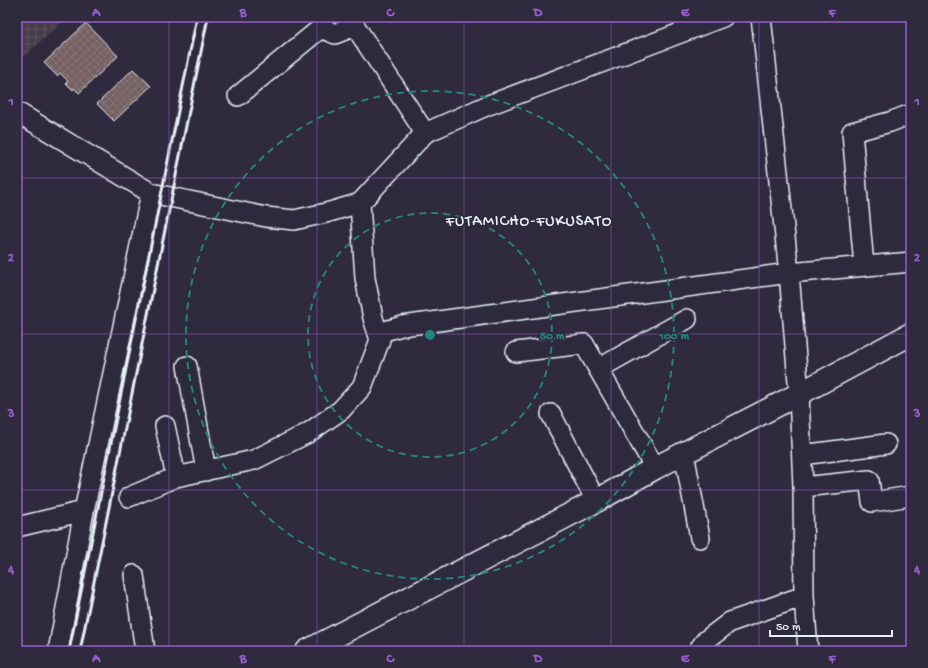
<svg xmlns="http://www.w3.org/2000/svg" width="928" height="668" font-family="'Gochi Hand',sans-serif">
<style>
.industrial{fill:url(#industrial-grid)}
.building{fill:url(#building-cross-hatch);stroke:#e8f1f8}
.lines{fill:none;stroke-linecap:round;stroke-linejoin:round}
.minor-casing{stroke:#e8f1f8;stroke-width:22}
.tertiary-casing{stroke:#e8f1f8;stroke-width:25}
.minor{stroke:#2f2a3d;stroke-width:19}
.tertiary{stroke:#2f2a3d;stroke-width:22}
.rail{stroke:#e8f1f8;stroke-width:3}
.grid{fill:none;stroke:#965dcd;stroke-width:1;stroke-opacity:0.55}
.ring{fill:none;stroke:#25827c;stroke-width:2;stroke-dasharray:7 5}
.labels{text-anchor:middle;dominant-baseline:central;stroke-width:3.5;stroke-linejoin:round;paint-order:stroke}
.quarter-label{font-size:16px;letter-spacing:1px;fill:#e8f1f8;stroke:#2f2a3d}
.centre{fill:#25827c;stroke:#2f2a3d;stroke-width:2}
.ring-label{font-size:12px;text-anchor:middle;font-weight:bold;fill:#25827c;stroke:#2f2a3d;stroke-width:3.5;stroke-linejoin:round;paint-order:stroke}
.neatline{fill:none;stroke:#965dcd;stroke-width:1.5}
.grid-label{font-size:13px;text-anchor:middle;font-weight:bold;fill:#965dcd}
</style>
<defs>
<pattern id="industrial-grid" width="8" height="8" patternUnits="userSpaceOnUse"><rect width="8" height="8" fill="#443a48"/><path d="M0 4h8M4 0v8" fill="none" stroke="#5f5763"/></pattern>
<pattern id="building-cross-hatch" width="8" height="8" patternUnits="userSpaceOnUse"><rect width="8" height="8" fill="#756162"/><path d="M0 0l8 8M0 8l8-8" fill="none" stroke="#897879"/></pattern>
</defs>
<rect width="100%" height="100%" fill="#2f2a3d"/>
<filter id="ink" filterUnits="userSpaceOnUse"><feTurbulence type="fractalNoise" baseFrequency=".025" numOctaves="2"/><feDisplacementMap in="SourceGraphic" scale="8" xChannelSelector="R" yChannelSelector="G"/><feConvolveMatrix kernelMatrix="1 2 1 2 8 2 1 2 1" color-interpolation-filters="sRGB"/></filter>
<g filter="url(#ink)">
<path class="industrial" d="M 17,17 L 68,17 L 17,63 Z"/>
<path class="building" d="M 17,17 L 24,17 L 17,28 Z
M 86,23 L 118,56 L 79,93 L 74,88 L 73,90 L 66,83 L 68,81 L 60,73 L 57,76 L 44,63 Z
M 133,69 L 151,86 L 114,121 L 97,104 Z"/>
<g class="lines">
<defs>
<path id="minor" d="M 761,17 L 789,273 L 799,394 L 803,487 L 804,596 L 808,651
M 238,96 L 321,28 L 335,34 L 355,26 L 425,133
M 17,112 L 151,193 L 266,217 L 294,220 L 326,213 L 360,203 L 425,133 L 486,106 L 723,17
M 864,266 L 852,132 L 890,122 L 911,114
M 378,333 L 402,326 L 789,273 L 911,262
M 516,352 L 584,344 L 655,468
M 187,366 L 206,471
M 598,369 L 687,319
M 551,414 L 596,501
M 165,426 L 176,477
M 684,453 L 700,538
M 802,455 L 886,444
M 803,487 L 869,480 L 872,502 L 911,496
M 129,497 L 176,477 L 254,460 L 308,433 L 341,410 L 362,387 L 380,340 L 373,318 L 365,278 L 360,203
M 17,527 L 84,511
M 134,575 L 145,651
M 58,651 L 84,511 L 151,193
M 698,651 L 705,641 L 730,622 L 804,596"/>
<path id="tertiary" d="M 307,651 L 596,501 L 655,468 L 799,394 L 911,334"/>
</defs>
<use href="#minor" class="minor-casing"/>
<use href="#tertiary" class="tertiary-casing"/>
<use href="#minor" class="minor"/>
<use href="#tertiary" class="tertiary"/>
<path class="rail" d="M 69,651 L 197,17
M 80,651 L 208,17"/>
</g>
</g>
<path class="grid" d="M 169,17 L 169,651M 317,17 L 317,651M 464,17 L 464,651M 611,17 L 611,651M 759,17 L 759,651M 17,178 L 911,178M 17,334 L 911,334M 17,490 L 911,490"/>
<g class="ring">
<circle cx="430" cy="335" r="122"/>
<circle cx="430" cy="335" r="244"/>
</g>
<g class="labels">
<g class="quarter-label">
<text x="529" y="222">FUTAMICHO-FUKUSATO</text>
</g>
</g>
<circle cx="430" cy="335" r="6" class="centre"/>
<g class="ring-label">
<text x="552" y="339">50 m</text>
<text x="674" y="339">100 m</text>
</g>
<rect width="928" height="668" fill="none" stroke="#2f2a3d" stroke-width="44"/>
<path d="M770 630v6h122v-6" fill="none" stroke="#e8f1f8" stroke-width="2"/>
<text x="776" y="630" font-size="12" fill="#e8f1f8" stroke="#2f2a3d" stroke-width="3" paint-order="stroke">50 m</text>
<rect x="22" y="22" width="884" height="624" class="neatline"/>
<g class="grid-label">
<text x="96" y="16">A</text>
<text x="243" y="16">B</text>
<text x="390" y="16">C</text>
<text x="538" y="16">D</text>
<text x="685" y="16">E</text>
<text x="832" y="16">F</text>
<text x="11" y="105">1</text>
<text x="917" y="105">1</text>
<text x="11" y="261">2</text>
<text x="917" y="261">2</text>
<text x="11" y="417">3</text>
<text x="917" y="417">3</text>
<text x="11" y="573">4</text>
<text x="917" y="573">4</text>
<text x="96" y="662">A</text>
<text x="243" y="662">B</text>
<text x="390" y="662">C</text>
<text x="538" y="662">D</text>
<text x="685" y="662">E</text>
<text x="832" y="662">F</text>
</g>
</svg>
